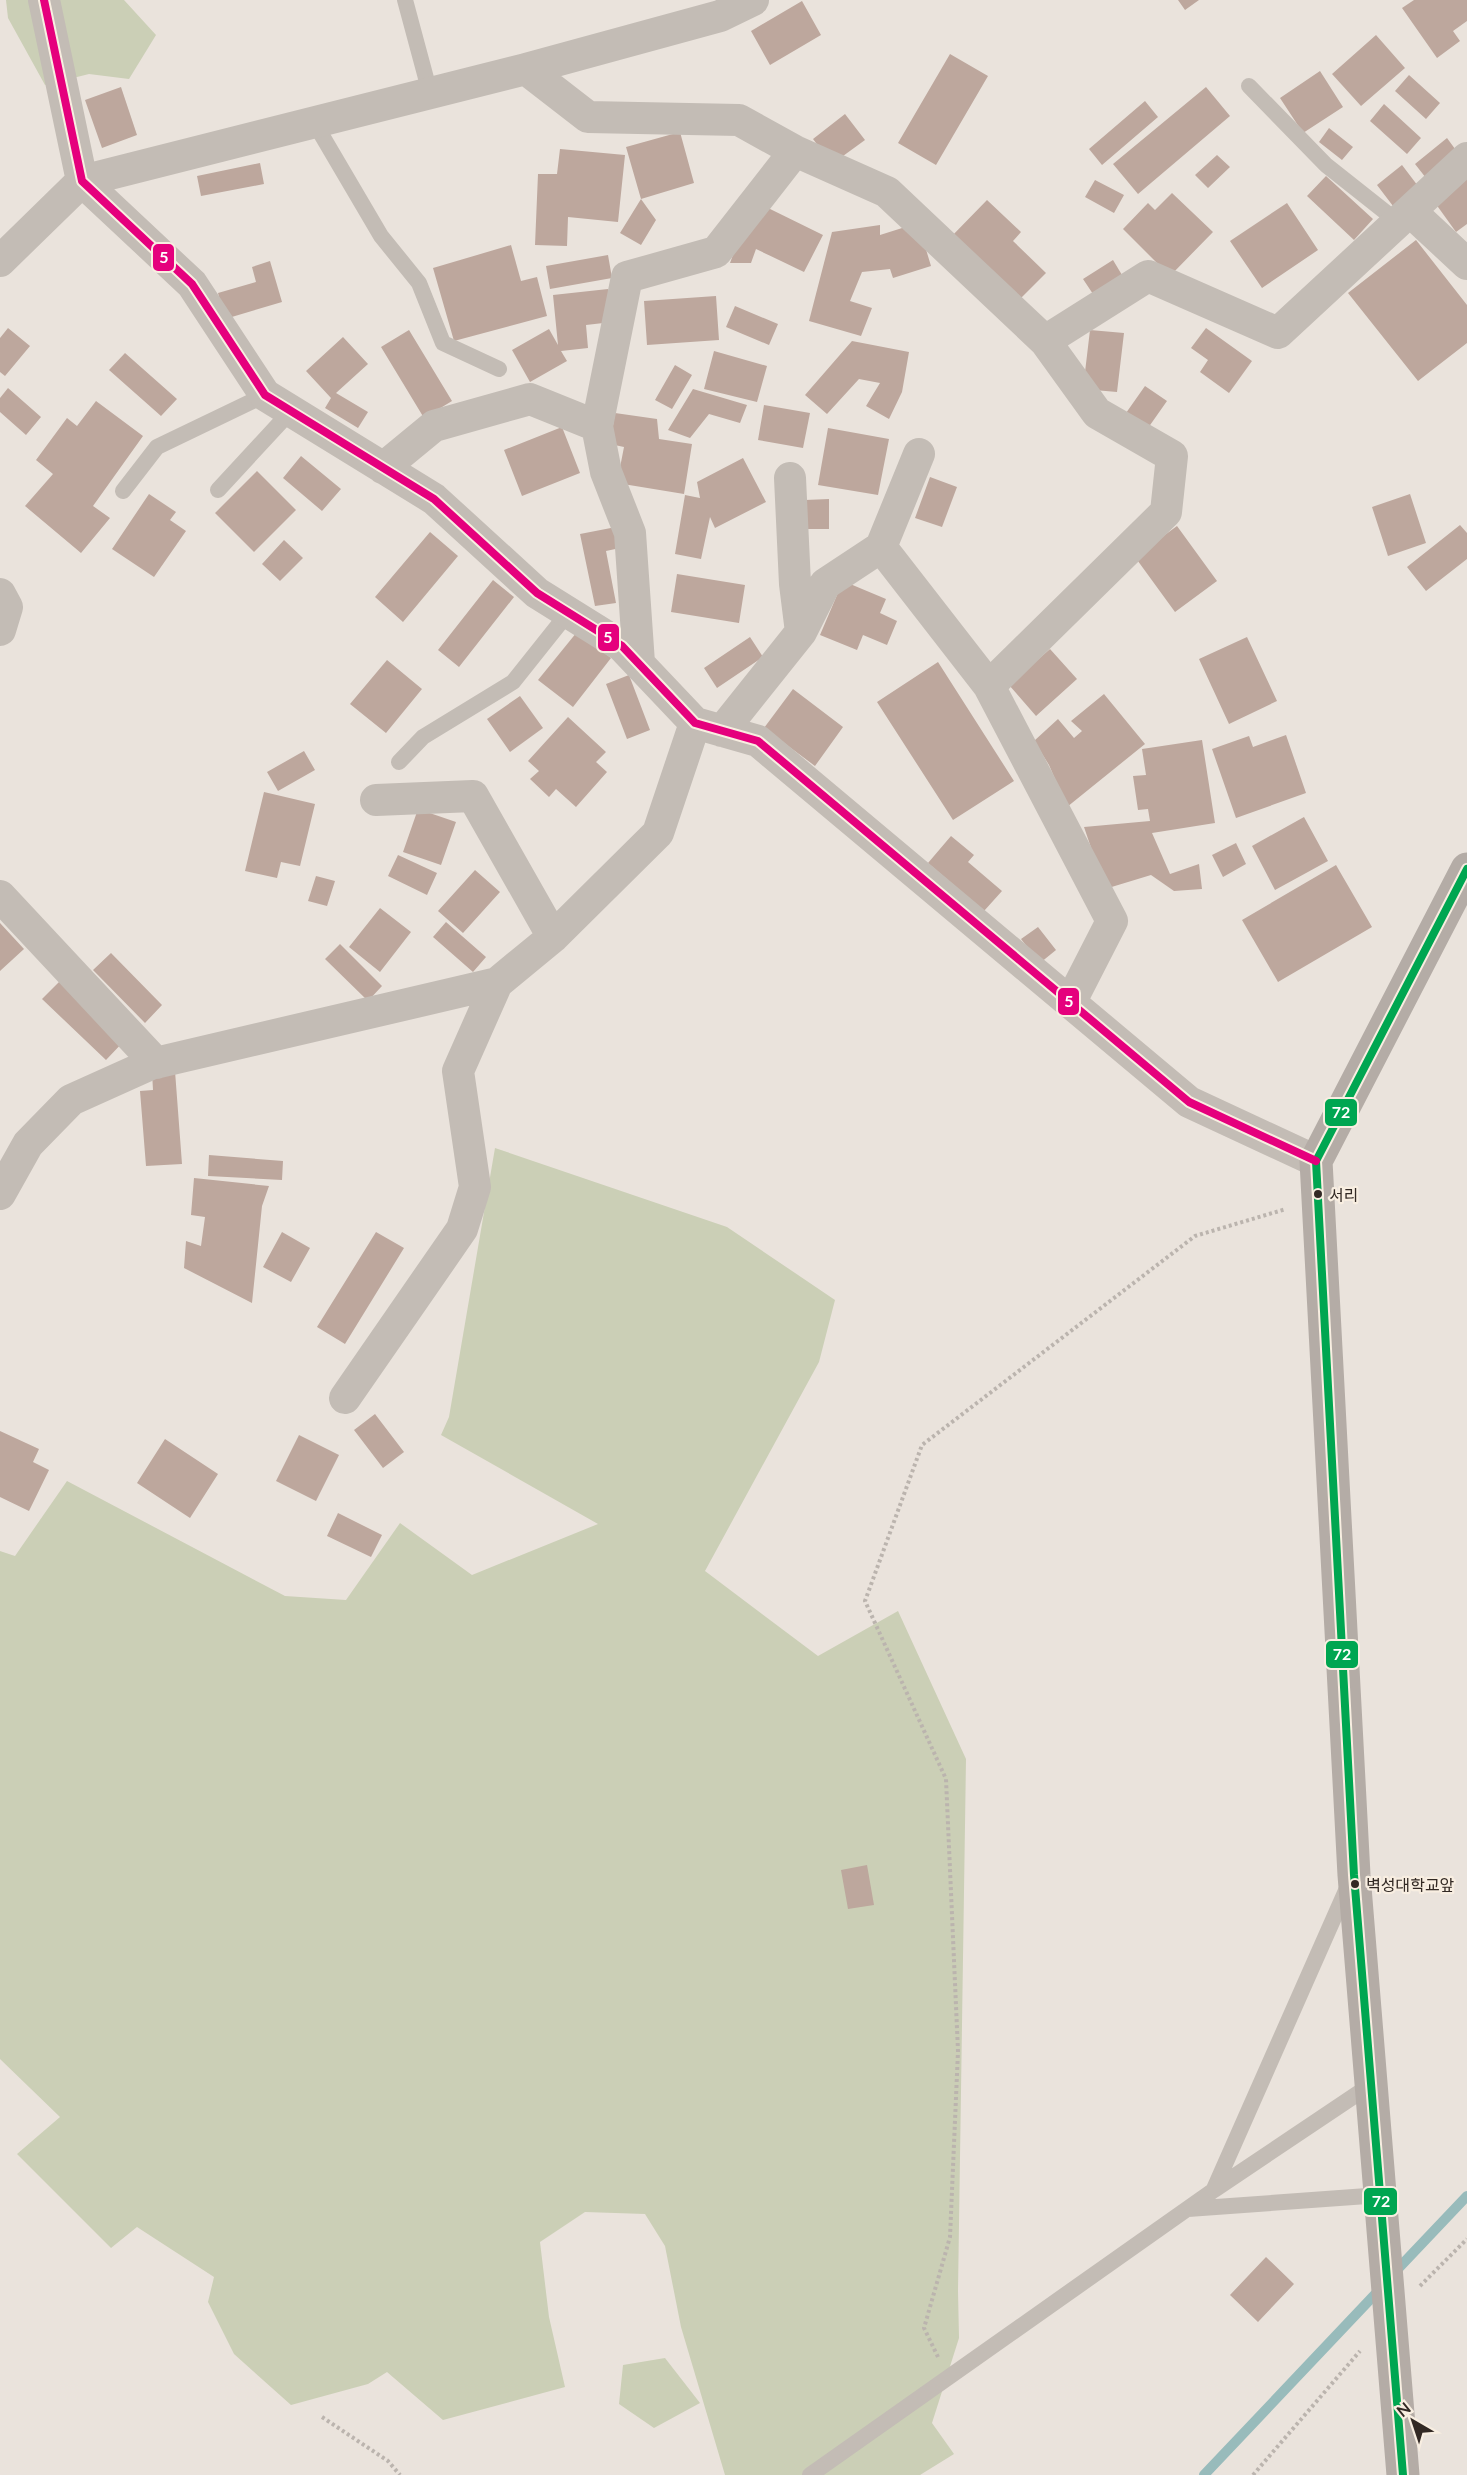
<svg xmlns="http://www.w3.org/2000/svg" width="1467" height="2475" font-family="Lato,'Noto Sans KR',sans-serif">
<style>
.green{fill:#cbcfb6}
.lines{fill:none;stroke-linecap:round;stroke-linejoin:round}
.stream{stroke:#98bbbb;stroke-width:10}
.building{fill:#bda79d}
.path{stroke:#bbb4ae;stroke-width:4;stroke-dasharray:3 3;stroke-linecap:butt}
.service{stroke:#c3bcb5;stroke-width:16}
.minor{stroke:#c3bcb5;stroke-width:32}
.secondary{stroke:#b4aca6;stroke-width:33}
.bus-1-casing{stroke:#f8eee1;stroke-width:12}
.bus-2-casing{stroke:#f8eee1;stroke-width:12}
.bus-1{stroke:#00a651;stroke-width:8}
.bus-2{stroke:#e5007d;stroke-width:8}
.bus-dot{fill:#322924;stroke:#f8eee1;stroke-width:2}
.labels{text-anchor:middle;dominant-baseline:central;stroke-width:4.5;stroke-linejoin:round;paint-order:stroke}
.bus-label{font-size:16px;fill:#322924;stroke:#f8eee1;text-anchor:start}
.line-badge{stroke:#f8eee1;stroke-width:2}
.badge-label{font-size:16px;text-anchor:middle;font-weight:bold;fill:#fff}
</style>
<rect width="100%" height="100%" fill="#eae3dc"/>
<path class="green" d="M 6,0 L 124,0 L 156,35 L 129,79 L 89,74 L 45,85 L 8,18 Z
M 495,1148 L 727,1227 L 835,1300 L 819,1362 L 705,1571 L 818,1656 L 898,1611 L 966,1759 L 958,2291 L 959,2338 L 932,2423 L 954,2454 L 920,2475 L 725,2475 L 681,2327 L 665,2246 L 645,2214 L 585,2212 L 540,2242 L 549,2317 L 565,2387 L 443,2420 L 387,2372 L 368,2384 L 291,2405 L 234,2354 L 208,2302 L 214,2277 L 137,2227 L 111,2248 L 17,2154 L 60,2117 L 0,2059 L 0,1551 L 15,1556 L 67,1481 L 285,1596 L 346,1600 L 400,1523 L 472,1575 L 598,1524 L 441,1435 L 449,1417 Z
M 665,2358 L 700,2403 L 654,2428 L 619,2404 L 623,2365 Z"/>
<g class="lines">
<path class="stream" d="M 1393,2274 L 1467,2196
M 1204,2475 L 1381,2288"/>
</g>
<path class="building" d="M 1178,0 L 1199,0 L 1185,10 Z
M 1414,0 L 1467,0 L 1467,21 L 1453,31 L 1460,41 L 1437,58 L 1402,8 Z
M 802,1 L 821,35 L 770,65 L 751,31 Z
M 1376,35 L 1405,68 L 1361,106 L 1332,74 Z
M 950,54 L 988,76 L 936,165 L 898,143 Z
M 1320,71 L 1343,107 L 1303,133 L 1280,98 Z
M 1409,75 L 1440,103 L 1426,119 L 1395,91 Z
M 121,87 L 137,135 L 102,148 L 85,100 Z
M 1206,87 L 1230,116 L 1138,194 L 1113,164 Z
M 1145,101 L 1158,117 L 1102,165 L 1089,149 Z
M 1384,104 L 1421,138 L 1407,154 L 1370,121 Z
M 845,114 L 865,140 L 832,164 L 813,139 Z
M 1329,128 L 1353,147 L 1342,160 L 1319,142 Z
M 680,132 L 694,183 L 641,199 L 656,220 L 641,245 L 620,233 L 641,199 L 626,147 Z
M 1447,138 L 1458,153 L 1426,178 L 1415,164 Z
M 560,149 L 625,155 L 618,222 L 568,217 L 567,246 L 535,245 L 538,174 L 557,174 Z
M 1217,155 L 1230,167 L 1208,188 L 1195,175 Z
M 260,163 L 264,184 L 201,196 L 197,176 Z
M 1402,165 L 1418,186 L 1393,206 L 1377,185 Z
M 1326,176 L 1373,219 L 1354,240 L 1307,196 Z
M 1467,176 L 1467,224 L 1456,232 L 1433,200 Z
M 1095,180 L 1124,195 L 1114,213 L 1085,197 Z
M 1172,193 L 1213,232 L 1170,276 L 1123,229 L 1148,203 L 1155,210 Z
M 987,200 L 1021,232 L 1013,241 L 1046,273 L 1016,303 L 949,239 Z
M 1287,203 L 1318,250 L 1262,288 L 1230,241 Z
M 766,207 L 823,235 L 804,272 L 756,249 L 751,263 L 730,263 L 739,239 Z
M 918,223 L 931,266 L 893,278 L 890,269 L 862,272 L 850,301 L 872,308 L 861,336 L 809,321 L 832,232 L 880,225 L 880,235 Z
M 1416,240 L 1467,305 L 1467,343 L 1418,381 L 1348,293 Z
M 511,245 L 521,281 L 537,277 L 547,316 L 454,341 L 433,268 Z
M 608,255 L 612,278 L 550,289 L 546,266 Z
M 1113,260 L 1122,275 L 1093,294 L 1083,279 Z
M 270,261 L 282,302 L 225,319 L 218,293 L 256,282 L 252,267 Z
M 608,289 L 612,322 L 586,325 L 588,348 L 561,351 L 567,361 L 530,382 L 512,350 L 549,329 L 558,345 L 553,295 Z
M 716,296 L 719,340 L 647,345 L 644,301 Z
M 735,306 L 778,324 L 769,345 L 726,327 Z
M 8,328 L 30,346 L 5,376 L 0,372 L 0,338 Z
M 1206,328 L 1252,361 L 1229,393 L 1200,372 L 1208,360 L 1191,348 Z
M 409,330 L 452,401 L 424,418 L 381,347 Z
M 1090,330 L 1124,333 L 1117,392 L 1083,389 Z
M 343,337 L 368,364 L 336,393 L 368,412 L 358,428 L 325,408 L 331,398 L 306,371 Z
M 852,341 L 909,352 L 902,392 L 889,419 L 866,406 L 880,383 L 859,379 L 827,414 L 805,395 Z
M 714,351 L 767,366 L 757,402 L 704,389 Z
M 125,353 L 177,399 L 161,416 L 109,370 Z
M 675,365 L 692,375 L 672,409 L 655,400 Z
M 1145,386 L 1167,401 L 1148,428 L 1126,413 Z
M 8,388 L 41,417 L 26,435 L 0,412 L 0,398 Z
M 693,389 L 747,405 L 740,423 L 709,414 L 690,438 L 668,430 Z
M 96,401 L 143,436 L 93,506 L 110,518 L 81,553 L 25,506 L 53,474 L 36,460 L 67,418 L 77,426 Z
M 764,405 L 810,413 L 803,448 L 758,440 Z
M 615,413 L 657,419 L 659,439 L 692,444 L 684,494 L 617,483 L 624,447 L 610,444 Z
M 562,427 L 580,473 L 522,496 L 504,450 Z
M 828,428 L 889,439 L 878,495 L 818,485 Z
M 301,456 L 341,489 L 322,511 L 283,478 Z
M 743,458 L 766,502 L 715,528 L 710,517 L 701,559 L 675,554 L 685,495 L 700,498 L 697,482 Z
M 257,471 L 296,510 L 254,552 L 215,513 Z
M 930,477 L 957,487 L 942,527 L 915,518 Z
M 149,494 L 176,512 L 170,520 L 186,531 L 154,577 L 112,549 Z
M 1410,494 L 1426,543 L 1388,556 L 1372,507 Z
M 829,499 L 829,529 L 805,529 L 805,500 Z
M 1460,525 L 1467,533 L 1467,559 L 1426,591 L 1407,567 Z
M 1177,526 L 1217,581 L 1175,612 L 1135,557 Z
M 616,527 L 620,548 L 606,551 L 616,603 L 595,606 L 580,534 Z
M 430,532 L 458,556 L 403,622 L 375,597 Z
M 284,540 L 303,558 L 280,581 L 262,564 Z
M 677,574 L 745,585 L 739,623 L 671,612 Z
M 493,580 L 514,597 L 459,667 L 438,650 Z
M 843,581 L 886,599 L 880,613 L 897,621 L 887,645 L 863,635 L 857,650 L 820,635 Z
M 577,632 L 611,658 L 573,707 L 538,680 Z
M 750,637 L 763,657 L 717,688 L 704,668 Z
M 1247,637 L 1277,701 L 1229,724 L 1199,659 Z
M 1050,649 L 1077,679 L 1036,716 L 1009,685 Z
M 387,660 L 422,689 L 386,733 L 350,704 Z
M 938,662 L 1014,781 L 953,820 L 877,702 Z
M 629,675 L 650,730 L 627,739 L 606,684 Z
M 793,689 L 843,727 L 815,766 L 764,728 Z
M 1104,694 L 1145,744 L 1067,807 L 1049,765 L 1034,741 L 1058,719 L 1074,738 L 1082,731 L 1071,721 Z
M 520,696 L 543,728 L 510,752 L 487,719 Z
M 568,717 L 606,752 L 596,762 L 607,772 L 576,807 L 556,789 L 549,797 L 530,779 L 539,771 L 528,761 Z
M 1286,735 L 1306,793 L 1236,818 L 1212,749 L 1249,736 L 1253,747 Z
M 1202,740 L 1215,823 L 1152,833 L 1170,874 L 1199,864 L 1202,889 L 1174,891 L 1151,875 L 1105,889 L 1084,827 L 1150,821 L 1148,809 L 1138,810 L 1133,776 L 1146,775 L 1142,749 Z
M 304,751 L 315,770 L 278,791 L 267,772 Z
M 264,792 L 315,804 L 300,866 L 281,862 L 277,878 L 245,871 Z
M 418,809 L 456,822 L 441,865 L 403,852 Z
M 1304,817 L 1328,861 L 1275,890 L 1252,846 Z
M 951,836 L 974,855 L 968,862 L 1002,891 L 984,911 L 928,863 Z
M 1236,843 L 1246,864 L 1223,877 L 1212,855 Z
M 398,855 L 437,873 L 427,895 L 388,876 Z
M 1336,865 L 1372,927 L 1278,982 L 1242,920 Z
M 475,870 L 500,892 L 463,933 L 438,911 Z
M 316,876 L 335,881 L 327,906 L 308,901 Z
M 380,908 L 411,932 L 380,972 L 349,947 Z
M 446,922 L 486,957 L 473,972 L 433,937 Z
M 0,923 L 24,949 L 0,971 Z
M 1038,927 L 1056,950 L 1040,963 L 1021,939 Z
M 340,944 L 382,986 L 368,1001 L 325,959 Z
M 111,953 L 162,1005 L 145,1023 L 93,970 Z
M 62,979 L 125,1040 L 106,1060 L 42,999 Z
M 175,1071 L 182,1164 L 146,1166 L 140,1091 L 153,1090 L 152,1072 Z
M 209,1155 L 283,1161 L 282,1180 L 208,1176 Z
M 194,1178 L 269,1186 L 262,1206 L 252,1303 L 184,1268 L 186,1241 L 201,1246 L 205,1217 L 191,1215 Z
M 282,1232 L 310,1248 L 291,1282 L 263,1267 Z
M 376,1232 L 404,1248 L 345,1344 L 317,1327 Z
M 375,1414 L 404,1452 L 383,1468 L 354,1430 Z
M 0,1431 L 39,1449 L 33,1462 L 49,1470 L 29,1511 L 0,1497 Z
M 299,1435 L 339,1455 L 316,1501 L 276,1481 Z
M 165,1439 L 218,1474 L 190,1518 L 137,1483 Z
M 338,1513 L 382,1535 L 371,1557 L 327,1536 Z
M 867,1865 L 874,1905 L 848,1909 L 841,1870 Z
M 1266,2257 L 1294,2284 L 1258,2322 L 1230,2295 Z"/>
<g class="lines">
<path class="path" d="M 1420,2286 L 1467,2239
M 938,2357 L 924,2328 L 950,2237 L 958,2051 L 946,1779 L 865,1601 L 922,1445 L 1195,1236 L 1286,1209
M 322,2417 L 388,2461 L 400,2475
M 1253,2475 L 1360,2351"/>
<path class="service" d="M 405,0 L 430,93
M 1249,86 L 1326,165 L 1398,222
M 314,122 L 381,236 L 419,283 L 443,343 L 499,369
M 218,490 L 291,411
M 123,491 L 157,447 L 265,395
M 399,762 L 423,737 L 513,682 L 568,613
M 1214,2189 L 1348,1886
M 1188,2209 L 1381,2195
M 810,2475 L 1214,2190 L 1372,2084"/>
<path class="minor" d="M 44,0 L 82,181 L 192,284 L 265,395 L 434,499 L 537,593 L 622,646 L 695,723 L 758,741 L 1189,1102 L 1316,1161
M 526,69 L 720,16 L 753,0
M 1410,211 L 1467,264
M 0,261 L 82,181 L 526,69 L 588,117 L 739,120 L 795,151 L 887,192 L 1045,341 L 1097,413 L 1172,456 L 1166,512 L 989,686 L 1112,921 L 1070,1003
M 1045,341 L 1148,276 L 1278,333 L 1467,158
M 383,468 L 434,426 L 530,399 L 597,426
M 881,547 L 989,686
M 0,594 L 7,607 L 0,630
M 801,632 L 825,584 L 881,547 L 919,454
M 639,663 L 630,533 L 606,472 L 597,426 L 627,277 L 716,252 L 795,151
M 722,731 L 801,632 L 795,584 L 790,478
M 376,800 L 473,796 L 553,937
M 0,896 L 156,1063
M 0,1194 L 28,1144 L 71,1100 L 151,1064 L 497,983
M 345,1398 L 462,1229 L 475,1187 L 458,1071 L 497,983 L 553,937 L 658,833 L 695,723"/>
<path class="secondary" d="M 1403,2475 L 1354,1875 L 1316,1161 L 1467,869"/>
<defs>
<path id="bus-1" d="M 1403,2475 L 1354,1875 L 1316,1161 L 1467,869"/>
<path id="bus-2" d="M 44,0 L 82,181 L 192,284 L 265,395 L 434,499 L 537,593 L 622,646 L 695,723 L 758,741 L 1189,1102 L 1316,1161"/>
</defs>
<use href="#bus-1" class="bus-1-casing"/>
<use href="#bus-2" class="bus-2-casing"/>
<use href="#bus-1" class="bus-1"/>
<use href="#bus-2" class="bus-2"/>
</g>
<g class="bus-dot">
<circle cx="1318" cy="1194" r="5"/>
<circle cx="1355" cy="1884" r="5"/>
</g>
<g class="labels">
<g class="bus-label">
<text x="1329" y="1194">서리</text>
<text x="1366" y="1884">벽성대학교앞</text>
</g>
</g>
<g class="line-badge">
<rect x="152" y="243" width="23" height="29" rx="6" fill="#e5007d"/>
<rect x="597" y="623" width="23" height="29" rx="6" fill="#e5007d"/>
<rect x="1057" y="987" width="23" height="29" rx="6" fill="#e5007d"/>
<rect x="1324" y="1098" width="34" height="29" rx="6" fill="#00a651"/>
<rect x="1325" y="1640" width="34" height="29" rx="6" fill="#00a651"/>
<rect x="1363" y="2187" width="35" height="29" rx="6" fill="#00a651"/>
</g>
<g class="badge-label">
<text x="164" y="263">5</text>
<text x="608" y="643">5</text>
<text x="1069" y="1007">5</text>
<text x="1341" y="1118">72</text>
<text x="1342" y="1660">72</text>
<text x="1381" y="2207">72</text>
</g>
<g transform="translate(1413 2421) rotate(321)" stroke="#f8eee1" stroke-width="4.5" paint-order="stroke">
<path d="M0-4.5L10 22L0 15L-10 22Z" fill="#322924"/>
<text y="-9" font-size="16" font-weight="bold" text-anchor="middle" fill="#322924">N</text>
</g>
</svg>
